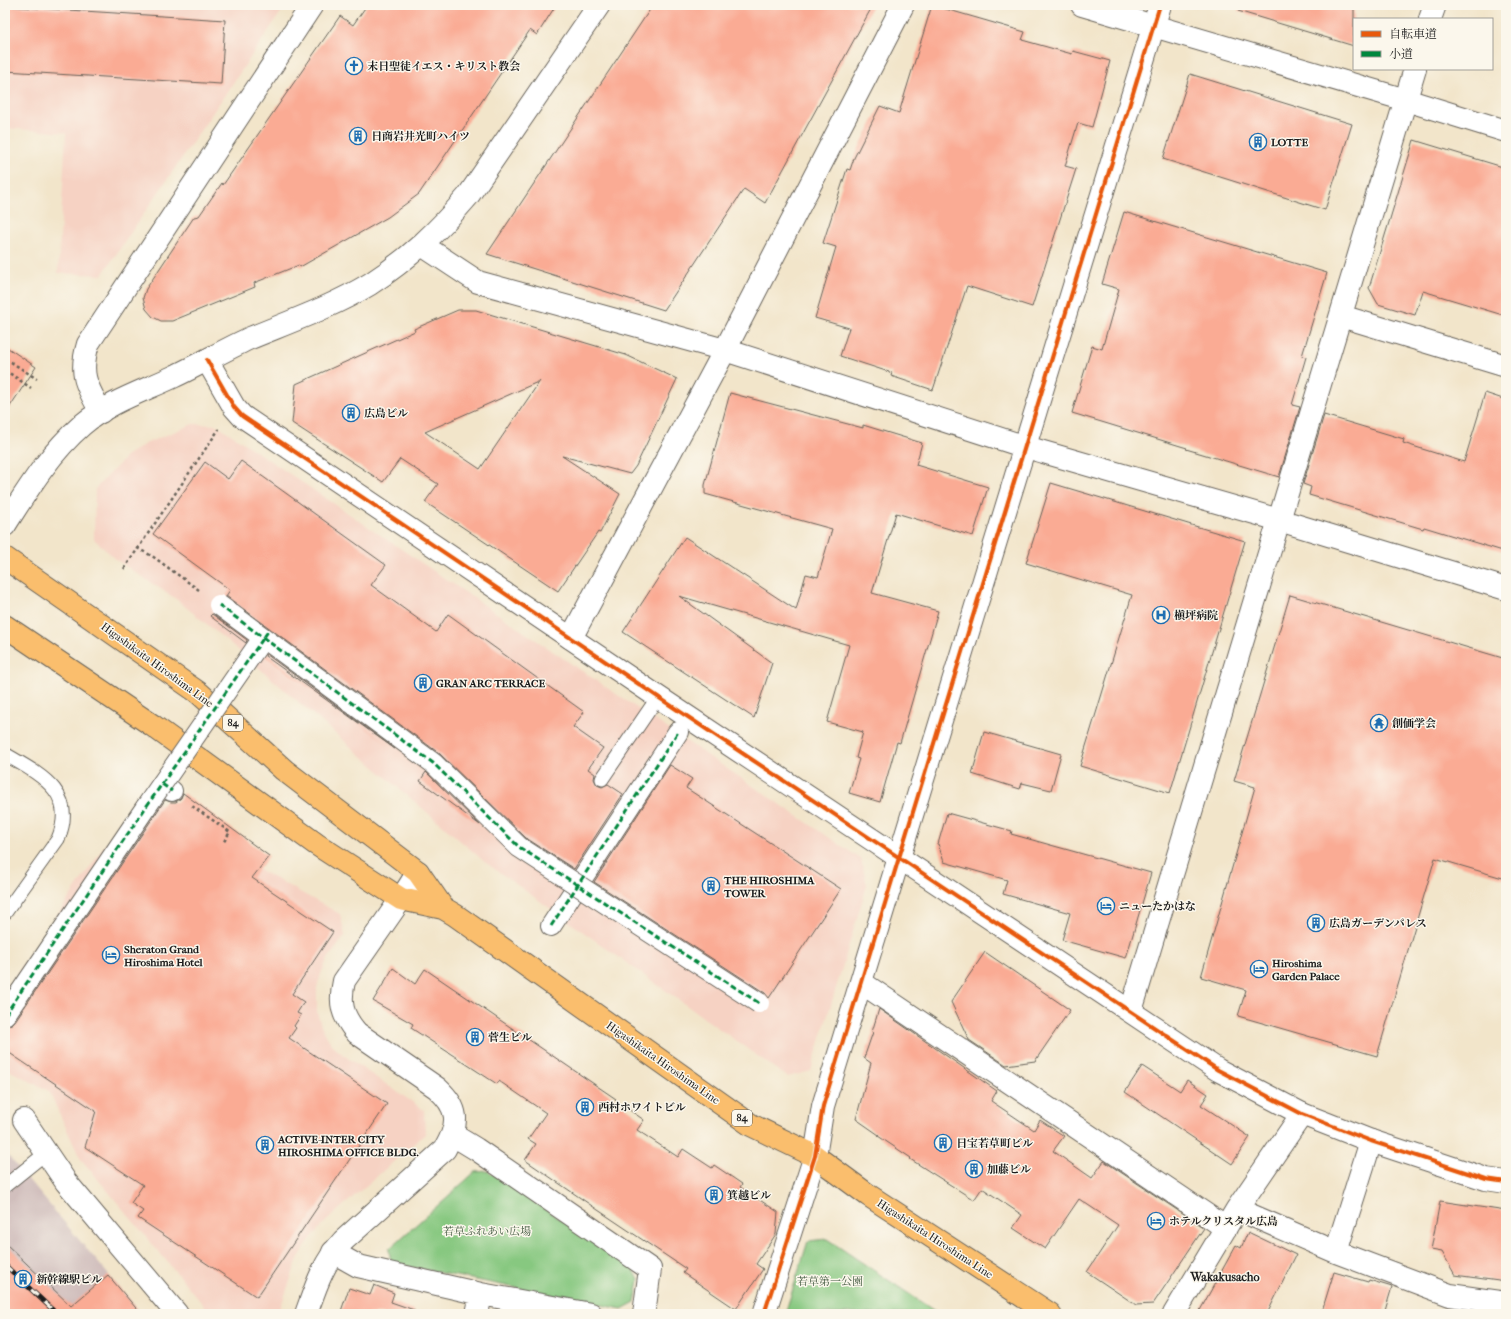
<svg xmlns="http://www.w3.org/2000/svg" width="1511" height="1319" font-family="'IM FELL French Canon','Noto Serif JP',serif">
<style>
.built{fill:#f6d2c3}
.industrial{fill:#d1bfbd}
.green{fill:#87c880;stroke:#52724e}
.building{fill:#faab94;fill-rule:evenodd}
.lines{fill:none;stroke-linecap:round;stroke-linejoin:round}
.service-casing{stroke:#676259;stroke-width:15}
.pedestrian-casing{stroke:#676259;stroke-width:22}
.minor-casing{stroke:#676259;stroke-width:24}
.tertiary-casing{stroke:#676259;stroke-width:24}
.primary-casing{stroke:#676259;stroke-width:24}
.path{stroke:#676259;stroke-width:2.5;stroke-dasharray:3 3;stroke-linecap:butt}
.service{stroke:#fff;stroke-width:13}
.pedestrian{stroke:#fff;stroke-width:20}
.minor{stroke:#fff;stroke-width:22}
.tertiary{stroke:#fff;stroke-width:22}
.primary{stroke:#fabe6d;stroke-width:22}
.rail-casing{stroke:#1c1c1c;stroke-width:4.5}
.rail{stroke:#fbf7ec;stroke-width:3;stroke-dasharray:9;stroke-linecap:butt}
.pedestrian-bridge-casing{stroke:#676259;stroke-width:22;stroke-linecap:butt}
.pedestrian-bridge{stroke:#fff;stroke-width:20}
.quiet{stroke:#00873e;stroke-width:3;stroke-dasharray:6 3;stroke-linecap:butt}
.cycleway-casing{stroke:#fbf7ec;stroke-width:6}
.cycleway{stroke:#e8590c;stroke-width:4}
.labels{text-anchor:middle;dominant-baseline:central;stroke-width:3;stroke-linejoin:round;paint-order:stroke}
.shield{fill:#fbf7ec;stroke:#5f5e5a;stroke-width:1}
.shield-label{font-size:10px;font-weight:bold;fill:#1c1c1c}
.poi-label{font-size:11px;font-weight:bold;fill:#1c1c1c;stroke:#fbf7ec;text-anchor:start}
.street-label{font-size:11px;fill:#1c1c1c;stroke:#fbf7ec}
.park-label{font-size:11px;fill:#41583f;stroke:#fbf7ec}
.neighbourhood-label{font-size:12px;font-weight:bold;fill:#1c1c1c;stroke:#fbf7ec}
</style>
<rect width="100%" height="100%" fill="#fbf7ec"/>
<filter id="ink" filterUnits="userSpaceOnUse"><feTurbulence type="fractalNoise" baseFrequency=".025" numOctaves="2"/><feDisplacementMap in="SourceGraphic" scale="8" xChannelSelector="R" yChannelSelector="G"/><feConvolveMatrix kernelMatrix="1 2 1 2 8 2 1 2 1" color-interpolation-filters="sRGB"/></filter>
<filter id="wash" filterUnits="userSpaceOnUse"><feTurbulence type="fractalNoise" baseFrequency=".012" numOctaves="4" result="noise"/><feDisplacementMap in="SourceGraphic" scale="16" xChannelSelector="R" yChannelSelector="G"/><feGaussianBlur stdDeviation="0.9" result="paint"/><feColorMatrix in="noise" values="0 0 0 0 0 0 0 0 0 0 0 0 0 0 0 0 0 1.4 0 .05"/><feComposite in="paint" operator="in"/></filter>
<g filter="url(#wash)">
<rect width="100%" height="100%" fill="#f2e5ca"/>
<path class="built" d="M 5,5 L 286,5 L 102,275 L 58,273 L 66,133 L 5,128 Z
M 193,424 L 217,425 L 861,859 L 867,885 L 811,1071 L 787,1077 L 485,862 L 237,649 L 176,599 L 118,561 L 94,539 L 95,489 L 129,454 L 147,443 Z
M 142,791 L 232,855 L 340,914 L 345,936 L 327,960 L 321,974 L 317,987 L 317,1012 L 321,1025 L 327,1037 L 335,1048 L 349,1059 L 424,1110 L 425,1134 L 335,1213 L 321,1226 L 309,1241 L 298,1259 L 278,1314 L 211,1314 L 80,1158 L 49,1091 L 5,1068 L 5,992 Z"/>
<path class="industrial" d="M 5,1152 L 107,1273 L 142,1314 L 5,1314 Z"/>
<path class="green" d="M 488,1171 L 633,1268 L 639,1280 L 635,1302 L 622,1309 L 391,1263 L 389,1249 L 475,1172 Z
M 827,1239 L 939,1314 L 785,1314 L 808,1241 Z"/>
<g id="blocks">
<path class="building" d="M 367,5 L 556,5 L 537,35 L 530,30 L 419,194 L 388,217 L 300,267 L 299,265 L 254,283 L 255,287 L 172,321 L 161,321 L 153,317 L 146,309 L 143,298 L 146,289 L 194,217 L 199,216 L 222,183 L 223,185 L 340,16 L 353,25 Z
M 653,5 L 873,5 L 765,203 L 744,189 L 664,310 L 487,254 Z
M 932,5 L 1025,32 L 1022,40 L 1072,54 L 1073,51 L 1110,61 L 1092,127 L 1078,123 L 1065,166 L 1076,169 L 1032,307 L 967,286 L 933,390 L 891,376 L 892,373 L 840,356 L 849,328 L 815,318 L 836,247 L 823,243 L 847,169 L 850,170 L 854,158 L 880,106 L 899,113 Z
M 1239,5 L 1354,5 L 1354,46 L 1238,11 Z
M 5,6 L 225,20 L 221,84 L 5,71 Z
M 1190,74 L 1352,124 L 1325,210 L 1163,159 Z
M 1414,140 L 1506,168 L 1506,316 L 1423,291 L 1415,315 L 1378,304 L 1369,288 Z
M 1124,212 L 1327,273 L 1302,356 L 1306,357 L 1292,405 L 1300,407 L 1279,477 L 1186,449 L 1187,448 L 1072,413 L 1092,346 L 1102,349 L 1119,289 L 1102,284 Z
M 458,310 L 476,310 L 626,355 L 677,379 L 636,466 L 630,474 L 562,456 L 620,494 L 600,533 L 598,532 L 558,591 L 425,502 L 438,484 L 400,459 L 383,482 L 292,423 L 296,384 L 415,331 L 414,329 ZM 540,381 L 480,469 L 425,432 Z
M 5,346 L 36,367 L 5,414 Z
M 730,393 L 863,428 L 863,425 L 922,443 L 916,465 L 988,487 L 973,536 L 896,513 L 872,593 L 938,611 L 900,743 L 897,742 L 880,802 L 849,793 L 859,759 L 856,758 L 863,732 L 827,722 L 849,645 L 679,596 L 772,663 L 754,718 L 623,632 L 685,537 L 796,610 L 806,574 L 818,577 L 832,529 L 705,494 L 705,485 Z
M 1485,393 L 1506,400 L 1506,552 L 1424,527 L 1423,529 L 1309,495 L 1311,487 L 1303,484 L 1324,415 L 1404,439 L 1403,443 L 1464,462 Z
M 241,461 L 386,565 L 371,585 L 436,632 L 448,614 L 584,712 L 573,727 L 603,748 L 588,769 L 595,774 L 594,779 L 597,785 L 602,787 L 608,784 L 623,794 L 574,869 L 526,838 L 440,754 L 226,596 L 230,590 L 153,534 L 205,462 L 228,479 Z
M 1051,483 L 1245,541 L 1170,793 L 1080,766 L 1132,595 L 1026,563 Z
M 1290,595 L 1506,659 L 1506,879 L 1435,858 L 1377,1056 L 1238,1016 L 1246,990 L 1201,977 L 1255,787 L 1234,781 Z
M 212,614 L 247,640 L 246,643 L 210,616 Z
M 266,654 L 395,749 L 265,656 Z
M 984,732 L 1061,754 L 1051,790 L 1022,783 L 1020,789 L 972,774 Z
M 670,765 L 692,779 L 686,788 L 841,889 L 769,998 L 765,993 L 594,882 Z
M 426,772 L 480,825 L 420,781 Z
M 183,793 L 269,856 L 252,878 L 333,932 L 292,994 L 304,1002 L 297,1013 L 301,1015 L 294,1026 L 296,1028 L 289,1038 L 387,1104 L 257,1297 L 138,1218 L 143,1211 L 131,1203 L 143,1185 L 85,1147 L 96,1111 L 5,1050 L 5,1026 L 10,1025 L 15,1021 L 165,800 L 171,802 L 176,802 L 181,798 Z
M 947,813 L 1012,831 L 1011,834 L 1151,873 L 1126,958 L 1062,940 L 1070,913 L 1003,894 L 1007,880 L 944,862 L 938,844 Z
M 985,952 L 1070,1010 L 1035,1061 L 1006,1065 L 969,1040 L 951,1002 Z
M 393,968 L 415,984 L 425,969 L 616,1099 L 615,1100 L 644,1120 L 637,1130 L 678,1157 L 683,1149 L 712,1168 L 714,1165 L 742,1184 L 740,1187 L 778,1212 L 776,1234 L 756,1264 L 763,1269 L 736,1309 L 683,1273 L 686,1269 L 598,1210 L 525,1160 L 536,1144 L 528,1139 L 546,1113 L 499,1081 L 497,1084 L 411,1028 L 413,1024 L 373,1001 Z
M 879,1009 L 997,1091 L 991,1101 L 1034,1130 L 1040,1120 L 1064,1136 L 1053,1151 L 1092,1178 L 1104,1161 L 1204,1228 L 1153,1304 L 1136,1305 L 1087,1272 L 1118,1225 L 1079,1199 L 1045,1249 L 1013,1228 L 1022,1215 L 982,1188 L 974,1200 L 910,1159 L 911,1158 L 878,1136 L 879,1135 L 856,1119 L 871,1063 L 864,1058 L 873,1032 L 872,1032 Z
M 1142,1066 L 1180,1091 L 1187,1080 L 1208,1094 L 1201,1105 L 1250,1137 L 1232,1164 L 1125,1092 Z
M 1440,1201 L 1506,1211 L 1506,1282 L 1455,1275 L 1442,1252 L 1431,1250 Z
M 1248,1232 L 1296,1255 L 1267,1314 L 1198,1314 L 1236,1245 L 1241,1248 Z
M 5,1243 L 71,1306 L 108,1275 L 141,1314 L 5,1314 Z
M 1334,1272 L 1368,1282 L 1369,1280 L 1392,1287 L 1384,1314 L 1321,1314 Z
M 374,1285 L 394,1293 L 391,1302 L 414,1310 L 414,1314 L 340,1314 L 349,1288 L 370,1295 Z"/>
</g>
</g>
<g filter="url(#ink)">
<use href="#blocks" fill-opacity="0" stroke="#676259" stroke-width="1"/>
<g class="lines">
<defs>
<path id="service" d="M 5,754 C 39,774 78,792 58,839 L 5,913
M 602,779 L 658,697
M 5,1186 L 46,1153"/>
<path id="pedestrian" d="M 162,784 L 172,791
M 551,926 L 678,732
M 5,1015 L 146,807"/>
<path id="minor" d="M 1430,19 L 1435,5
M 1341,316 L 1506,366
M 101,412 C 86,385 79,374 88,344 L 312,5
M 571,638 L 725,350 L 903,5
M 862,983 L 1226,1228
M 1131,1011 L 1415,69
M 453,1135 L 476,1149 L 650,1269 L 644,1314
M 1237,1209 L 1336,1252 L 1450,1295 L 1506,1303
M 333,1252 L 358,1266 L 481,1294 L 591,1314
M 1336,1252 L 1371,1141
M 477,1314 L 481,1294
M 764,1314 L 815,1156
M 1174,1314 L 1237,1209 L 1302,1114"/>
<path id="tertiary" d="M 1082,5 L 1406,100 L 1506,131
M 422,245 L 478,282 L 725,350 L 1026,447 L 1279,520 L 1506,589
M 207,360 L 234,407 L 242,416 L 658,697 L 1218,1070 L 1302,1114 L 1371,1141 L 1486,1179 L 1506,1182
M 5,525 C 28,489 49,454 82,425 C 109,402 141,392 173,377 C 198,365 223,351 248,339 C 289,322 332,307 370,284 C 409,259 438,231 468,196 L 599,5
M 24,1120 L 66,1182 L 177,1314
M 815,1156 L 823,1106 L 1160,5
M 306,1314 C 316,1286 323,1263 343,1241 L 445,1149 C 460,1123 459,1108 437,1088 L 357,1033 C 342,1016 339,1003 344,981 L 401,899 L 418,872"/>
<path id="primary" d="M 5,558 L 199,693 L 284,770 L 418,872 L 443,908
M 5,626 L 152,725 L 316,844 L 401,899 L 443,908 L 455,915 L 751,1125 L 815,1156 L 868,1195 L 1050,1314"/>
</defs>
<use href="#service" class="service-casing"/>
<use href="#pedestrian" class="pedestrian-casing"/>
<use href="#minor" class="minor-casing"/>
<use href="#tertiary" class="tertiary-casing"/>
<use href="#primary" class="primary-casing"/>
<path class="path" d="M 5,361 L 11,362 L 37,379
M 5,370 L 31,388
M 5,416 L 9,419
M 137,548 L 152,556 L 199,590
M 124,569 L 219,429
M 192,806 L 230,832 L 223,843"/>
<use href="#service" class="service"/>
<use href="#pedestrian" class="pedestrian"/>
<use href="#minor" class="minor"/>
<use href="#tertiary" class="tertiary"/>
<use href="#primary" class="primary"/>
<defs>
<path id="rail" d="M 5,1265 L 57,1314"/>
</defs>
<use href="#rail" class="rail-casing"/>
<use href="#rail" class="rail"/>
<defs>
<path id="pedestrian-bridge" d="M 219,605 L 433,763 L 519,847 L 759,1003
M 146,807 L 263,638"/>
</defs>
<use href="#pedestrian-bridge" class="pedestrian-bridge-casing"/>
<use href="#pedestrian-bridge" class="pedestrian-bridge"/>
<path class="quiet" d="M 219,605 L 433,763 L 519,847 L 759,1003
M 162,784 L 172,791
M 551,926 L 678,732
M 5,1015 L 146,807 L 269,630"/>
<defs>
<path id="cycleway" d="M 207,360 L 234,407 L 242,416 L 658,697 L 1218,1070 L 1302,1114 L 1371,1141 L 1486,1179 L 1506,1182
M 764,1314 L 815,1156 L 823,1106 L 1160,5"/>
</defs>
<use href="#cycleway" class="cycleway-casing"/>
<use href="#cycleway" class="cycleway"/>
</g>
</g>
<defs>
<symbol id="church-ring" viewBox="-11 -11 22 22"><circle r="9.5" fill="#fbf7ec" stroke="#1f6fb2" stroke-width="1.5"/><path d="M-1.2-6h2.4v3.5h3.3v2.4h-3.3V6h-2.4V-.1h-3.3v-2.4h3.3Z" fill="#1f6fb2"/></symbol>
<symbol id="building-ring" viewBox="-11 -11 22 22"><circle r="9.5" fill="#fbf7ec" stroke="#1f6fb2" stroke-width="1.5"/><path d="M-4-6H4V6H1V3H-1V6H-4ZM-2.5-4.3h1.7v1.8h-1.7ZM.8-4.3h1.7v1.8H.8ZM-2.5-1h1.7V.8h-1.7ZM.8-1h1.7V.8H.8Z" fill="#1f6fb2"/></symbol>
<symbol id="hospital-ring" viewBox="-11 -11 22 22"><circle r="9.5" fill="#fbf7ec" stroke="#1f6fb2" stroke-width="1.5"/><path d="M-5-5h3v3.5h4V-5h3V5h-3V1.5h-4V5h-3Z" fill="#1f6fb2"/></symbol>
<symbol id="temple-ring" viewBox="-11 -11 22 22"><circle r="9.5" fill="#fbf7ec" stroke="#1f6fb2" stroke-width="1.5"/><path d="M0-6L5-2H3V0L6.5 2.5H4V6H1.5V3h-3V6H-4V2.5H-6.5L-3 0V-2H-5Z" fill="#1f6fb2"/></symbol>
<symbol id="hotel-ring" viewBox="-11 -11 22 22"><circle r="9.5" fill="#fbf7ec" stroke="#1f6fb2" stroke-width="1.5"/><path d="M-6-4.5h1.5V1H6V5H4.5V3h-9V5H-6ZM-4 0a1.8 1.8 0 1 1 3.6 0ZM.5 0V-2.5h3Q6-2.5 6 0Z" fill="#1f6fb2"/></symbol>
</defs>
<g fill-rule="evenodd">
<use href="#church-ring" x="344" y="56" width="20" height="20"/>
<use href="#building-ring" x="348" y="126" width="20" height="20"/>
<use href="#building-ring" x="1248" y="132" width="20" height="20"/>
<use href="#building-ring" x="341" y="403" width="20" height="20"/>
<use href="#hospital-ring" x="1151" y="605" width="20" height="20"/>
<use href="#building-ring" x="413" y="673" width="20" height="20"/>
<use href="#temple-ring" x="1369" y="713" width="20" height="20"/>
<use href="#building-ring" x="701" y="876" width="20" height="20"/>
<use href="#hotel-ring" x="1096" y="896" width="20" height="20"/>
<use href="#building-ring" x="1306" y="913" width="20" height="20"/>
<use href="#hotel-ring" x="101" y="945" width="20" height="20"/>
<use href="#hotel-ring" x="1249" y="959" width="20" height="20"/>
<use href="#building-ring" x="465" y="1027" width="20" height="20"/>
<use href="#building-ring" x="575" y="1097" width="20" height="20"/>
<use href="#building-ring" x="933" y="1133" width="20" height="20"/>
<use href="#building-ring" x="255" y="1135" width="20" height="20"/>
<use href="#building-ring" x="964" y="1159" width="20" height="20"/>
<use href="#building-ring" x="704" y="1185" width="20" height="20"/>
<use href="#hotel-ring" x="1146" y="1211" width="20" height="20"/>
<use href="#building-ring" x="13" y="1269" width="20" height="20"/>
</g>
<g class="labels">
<g class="shield">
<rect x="223" y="715" width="20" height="16" rx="3"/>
<rect x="732" y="1110" width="20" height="16" rx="3"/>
</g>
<g class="shield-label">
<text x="233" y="723">84</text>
<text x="742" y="1118">84</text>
</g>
<g class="poi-label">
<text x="367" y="66">末日聖徒イエス・キリスト教会</text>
<text x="371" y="136">日商岩井光町ハイツ</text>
<text x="1271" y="142">LOTTE</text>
<text x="364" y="413">広島ビル</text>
<text x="1174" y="615">槇坪病院</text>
<text x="436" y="683">GRAN ARC TERRACE</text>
<text x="1392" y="723">創価学会</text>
<text x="724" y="880">THE HIROSHIMA<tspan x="724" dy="13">TOWER</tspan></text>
<text x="1119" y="906">ニューたかはな</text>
<text x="1329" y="923">広島ガーデンパレス</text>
<text x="124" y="949">Sheraton Grand<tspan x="124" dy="13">Hiroshima Hotel</tspan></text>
<text x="1272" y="963">Hiroshima<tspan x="1272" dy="13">Garden Palace</tspan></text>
<text x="488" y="1037">菅生ビル</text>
<text x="598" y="1107">西村ホワイトビル</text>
<text x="278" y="1139">ACTIVE-INTER CITY<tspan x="278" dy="13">HIROSHIMA OFFICE BLDG.</tspan></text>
<text x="956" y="1143">日宝若草町ビル</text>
<text x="987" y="1169">加藤ビル</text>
<text x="727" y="1195">箕越ビル</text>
<text x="1169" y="1221">ホテルクリスタル広島</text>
<text x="36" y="1279">新幹線駅ビル</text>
</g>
<g class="street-label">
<text transform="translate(157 665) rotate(36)">Higashikaita Hiroshima Line</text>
<text transform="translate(663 1063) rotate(35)">Higashikaita Hiroshima Line</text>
<text transform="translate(935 1239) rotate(33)">Higashikaita Hiroshima Line</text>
</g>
<g class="park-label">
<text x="487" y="1231">若草ふれあい広場</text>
<text x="830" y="1281">若草第一公園</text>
</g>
<g class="neighbourhood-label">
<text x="1225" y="1277">Wakakusacho</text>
</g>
</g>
<rect width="1511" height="1319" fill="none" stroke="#fbf7ec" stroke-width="20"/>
<rect x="1353" y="18" width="140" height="52" fill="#fbf7ec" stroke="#a29f99"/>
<rect x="1361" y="31" width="20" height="6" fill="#e8590c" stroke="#a29f99"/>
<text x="1389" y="38" font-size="12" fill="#1c1c1c">自転車道</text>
<rect x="1361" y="51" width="20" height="6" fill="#00873e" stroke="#a29f99"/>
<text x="1389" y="58" font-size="12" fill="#1c1c1c">小道</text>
</svg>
